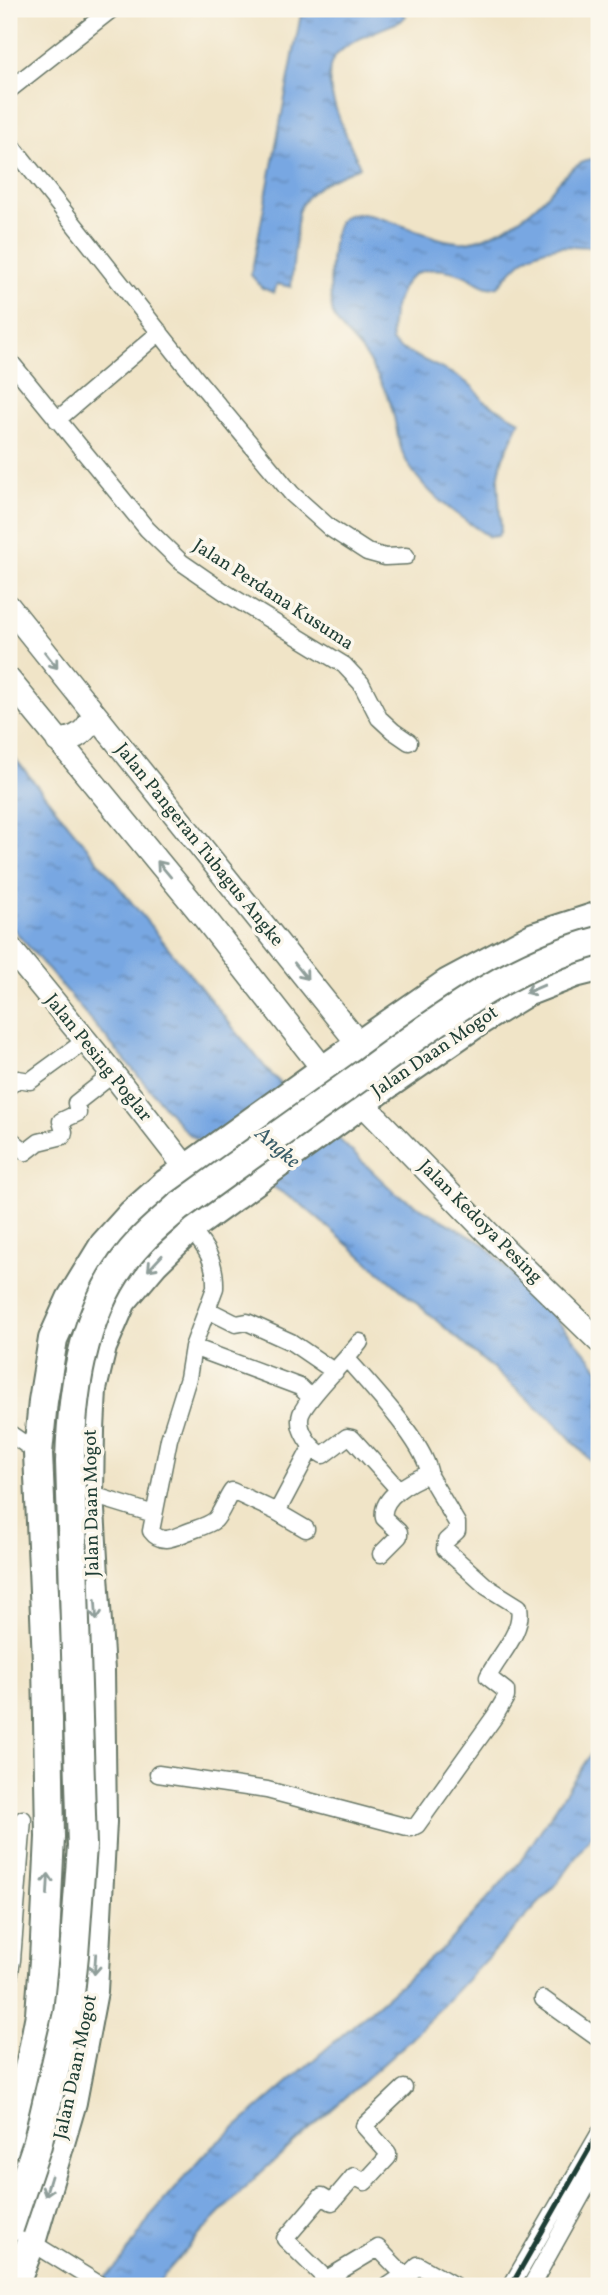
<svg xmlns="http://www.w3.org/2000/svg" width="608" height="2295" font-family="Vollkorn,serif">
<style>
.water{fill:url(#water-ripples);stroke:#4c728b;stroke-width:2}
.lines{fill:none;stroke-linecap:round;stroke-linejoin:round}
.street-casing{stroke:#687767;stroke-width:19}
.secondary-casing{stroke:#687767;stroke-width:26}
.highway-casing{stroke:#687767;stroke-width:32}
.street{stroke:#fff;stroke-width:16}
.secondary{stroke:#fff;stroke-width:23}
.highway{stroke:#fff;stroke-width:28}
.rail{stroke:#1f3d34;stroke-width:5}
.highway-bridge-casing{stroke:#687767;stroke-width:32;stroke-linecap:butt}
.highway-bridge{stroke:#fff;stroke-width:28}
.oneway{stroke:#8f9e9a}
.labels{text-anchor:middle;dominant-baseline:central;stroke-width:7;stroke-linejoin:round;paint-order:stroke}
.street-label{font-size:19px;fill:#1f3d34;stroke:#fbf7ec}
.water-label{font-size:21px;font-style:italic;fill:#3a5d68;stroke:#fbf7ec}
</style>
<defs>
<pattern id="water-ripples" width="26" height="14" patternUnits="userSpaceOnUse" patternTransform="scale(1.75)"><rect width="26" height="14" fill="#78a7e2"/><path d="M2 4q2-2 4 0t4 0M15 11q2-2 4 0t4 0" fill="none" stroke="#6289b8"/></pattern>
</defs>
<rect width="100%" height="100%" fill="#fbf7ec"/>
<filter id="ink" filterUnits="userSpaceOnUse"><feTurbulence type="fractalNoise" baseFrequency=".0143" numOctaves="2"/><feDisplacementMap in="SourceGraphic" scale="14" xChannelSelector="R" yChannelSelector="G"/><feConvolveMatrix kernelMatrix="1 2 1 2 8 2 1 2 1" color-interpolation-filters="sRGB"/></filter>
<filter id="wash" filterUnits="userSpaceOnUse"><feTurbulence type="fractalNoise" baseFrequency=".00686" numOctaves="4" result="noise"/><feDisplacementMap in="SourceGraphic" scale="28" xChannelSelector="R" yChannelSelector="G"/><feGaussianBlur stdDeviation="1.57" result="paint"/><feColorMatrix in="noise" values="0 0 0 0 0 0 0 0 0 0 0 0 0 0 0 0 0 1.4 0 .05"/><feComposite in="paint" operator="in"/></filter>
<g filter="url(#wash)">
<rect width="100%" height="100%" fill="#f0e4c7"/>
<path class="water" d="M 302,9 L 396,9 L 406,16 L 401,21 C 382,29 346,41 334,58 C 317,81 350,142 360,167 C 336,177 308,186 298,212 L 291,287 L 277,284 L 274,293 L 262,288 L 251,275 Z
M 590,159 L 599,159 L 599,247 C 573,246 543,243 522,261 C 513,268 506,278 498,286 C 495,287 491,288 488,287 C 481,286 474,280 468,277 C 445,267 414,263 402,289 C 393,308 390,322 392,342 L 399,348 L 457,376 L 473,387 L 484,401 L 520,421 L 502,460 L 498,480 L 501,530 L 498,536 L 489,537 C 461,517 429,497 410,467 C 395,445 398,420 388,397 C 382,383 373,368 365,355 C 356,342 338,329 333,314 C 328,298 329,226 344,217 C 369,202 431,245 465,242 C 488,240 523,219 539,203 C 557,186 566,168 590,159 Z
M 9,751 L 269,1072 L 395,1193 L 484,1244 L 573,1338 L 599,1369 L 599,1470 L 556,1423 L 302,1205 L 187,1133 L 9,924 Z
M 599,1741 L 599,1825 L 555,1886 L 409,2041 L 257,2176 L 201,2233 L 164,2275 L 157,2286 L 97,2286 L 123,2259 L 152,2214 L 205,2154 L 446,1945 L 520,1862 Z"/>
</g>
<g filter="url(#ink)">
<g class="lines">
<defs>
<path id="street" d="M 9,90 L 112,9
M 9,142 L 194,376 L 292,494 L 330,528 L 367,552 L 385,557 L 406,556
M 9,360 L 147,529 L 181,562 L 226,593 L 344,665 L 361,683 L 379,718 L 393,731 L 409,742
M 57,420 L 160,332
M 9,1086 L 18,1079 L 30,1081 L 85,1041
M 9,1138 L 26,1152 L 39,1142 L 63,1136 L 64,1132 L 61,1121 L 78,1113 L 76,1103 L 113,1074
M 190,1228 C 206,1248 216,1261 215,1288 L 193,1347 L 188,1378 L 169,1439 L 151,1531 C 162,1546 176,1536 190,1531 C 198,1528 209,1525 215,1520 C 221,1514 226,1499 232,1491 L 277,1512
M 208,1310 L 236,1324 L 247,1322 L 291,1342 L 335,1372
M 360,1342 C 346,1361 308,1396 301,1414 C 296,1429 311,1449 323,1455 L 347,1437 L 352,1438 L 398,1489
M 193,1347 L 300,1387 L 311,1398
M 9,1433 L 38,1453
M 89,1494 L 154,1514
M 306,1529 L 277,1512 L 312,1446
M 381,1554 L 399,1536 L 399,1532 L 384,1518 C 380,1497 411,1481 428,1474
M 158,1774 L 267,1790 L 411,1828 L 417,1825 L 495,1716 L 506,1697 L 506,1691 L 488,1677 C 498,1656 524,1632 519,1607 L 487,1587 L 445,1549 L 446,1541 L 457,1531 L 457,1523 L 428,1474 L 429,1471 C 421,1439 370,1385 347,1359
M 9,1978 L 12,1960 L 23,1819
M 543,1999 L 599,2039
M 31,2242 L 102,2286
M 327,2280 L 285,2239 L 322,2196 L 332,2202 L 354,2176 L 365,2182 L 388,2157 L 388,2153 L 364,2126 L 404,2088
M 321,2286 L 330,2277 L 378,2248 L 406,2277 L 418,2265 L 455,2286
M 388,2286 L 403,2276
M 511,2286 L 599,2134
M 531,2286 L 599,2164"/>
<path id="secondary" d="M 9,607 L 370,1058
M 9,680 L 207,921 L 324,1070
M 58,741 C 77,739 87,732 94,714
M 9,947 L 113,1074 L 187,1169
M 362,1103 L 488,1233 L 599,1341"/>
<path id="highway" d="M 9,2144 L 32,2056 L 40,2014 L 44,1960 L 50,1837 L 47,1661 L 38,1453 L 43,1401 L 53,1339 L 71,1299 L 104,1245 L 132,1214 L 167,1183 L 339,1059 L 448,983 L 534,937 L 599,916
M 14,2286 L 31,2242 L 72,2102 L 93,1991 L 102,1822 L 100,1671 L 89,1494 L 90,1430 L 92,1389 L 102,1347 L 122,1301 L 154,1263 L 190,1228 L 388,1084 L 482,1019 L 526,992 L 575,973 L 599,967"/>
</defs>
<use href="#street" class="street-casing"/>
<use href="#secondary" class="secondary-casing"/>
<use href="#highway" class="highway-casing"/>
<use href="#street" class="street"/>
<use href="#secondary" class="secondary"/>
<use href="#highway" class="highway"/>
<path class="rail" d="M 511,2286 L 599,2132"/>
<defs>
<path id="highway-bridge" d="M 9,2228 L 37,2145 L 68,2013 L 74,1955 L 82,1846 L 70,1462 C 72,1384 84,1300 141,1241 C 152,1229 165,1219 177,1208 C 239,1163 301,1119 364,1074 C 436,1021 511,964 599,941"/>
</defs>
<use href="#highway-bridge" class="highway-bridge-casing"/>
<use href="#highway-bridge" class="highway-bridge"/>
</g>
<defs><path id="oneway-shaft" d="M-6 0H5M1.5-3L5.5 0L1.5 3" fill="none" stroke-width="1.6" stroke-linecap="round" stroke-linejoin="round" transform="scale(1.75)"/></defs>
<g class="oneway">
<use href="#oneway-shaft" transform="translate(51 660) rotate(52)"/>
<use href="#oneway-shaft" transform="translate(164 869) rotate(-130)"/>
<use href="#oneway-shaft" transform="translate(301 971) rotate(51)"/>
<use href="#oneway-shaft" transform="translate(535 989) rotate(157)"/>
<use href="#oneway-shaft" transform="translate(155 1263) rotate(133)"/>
<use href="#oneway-shaft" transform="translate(96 1610) rotate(86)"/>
<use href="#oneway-shaft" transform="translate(48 1884) rotate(-87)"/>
<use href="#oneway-shaft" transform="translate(95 1964) rotate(94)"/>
<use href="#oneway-shaft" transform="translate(48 2186) rotate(107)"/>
</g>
</g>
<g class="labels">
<g class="street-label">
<text transform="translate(273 595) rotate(33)">Jalan Perdana Kusuma</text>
<text transform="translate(199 845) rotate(51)">Jalan Pangeran Tubagus Angke</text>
<text transform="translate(435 1052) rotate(-34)">Jalan Daan Mogot</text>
<text transform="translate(98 1058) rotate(51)">Jalan Pesing Poglar</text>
<text transform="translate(480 1222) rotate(45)">Jalan Kedoya Pesing</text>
<text transform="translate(92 1503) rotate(-91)">Jalan Daan Mogot</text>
<text transform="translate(76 2067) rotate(-78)">Jalan Daan Mogot</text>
</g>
<g class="water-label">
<text transform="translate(277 1148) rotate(41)">Angke</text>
</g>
</g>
<rect width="608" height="2295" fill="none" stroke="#fbf7ec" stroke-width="35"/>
</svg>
